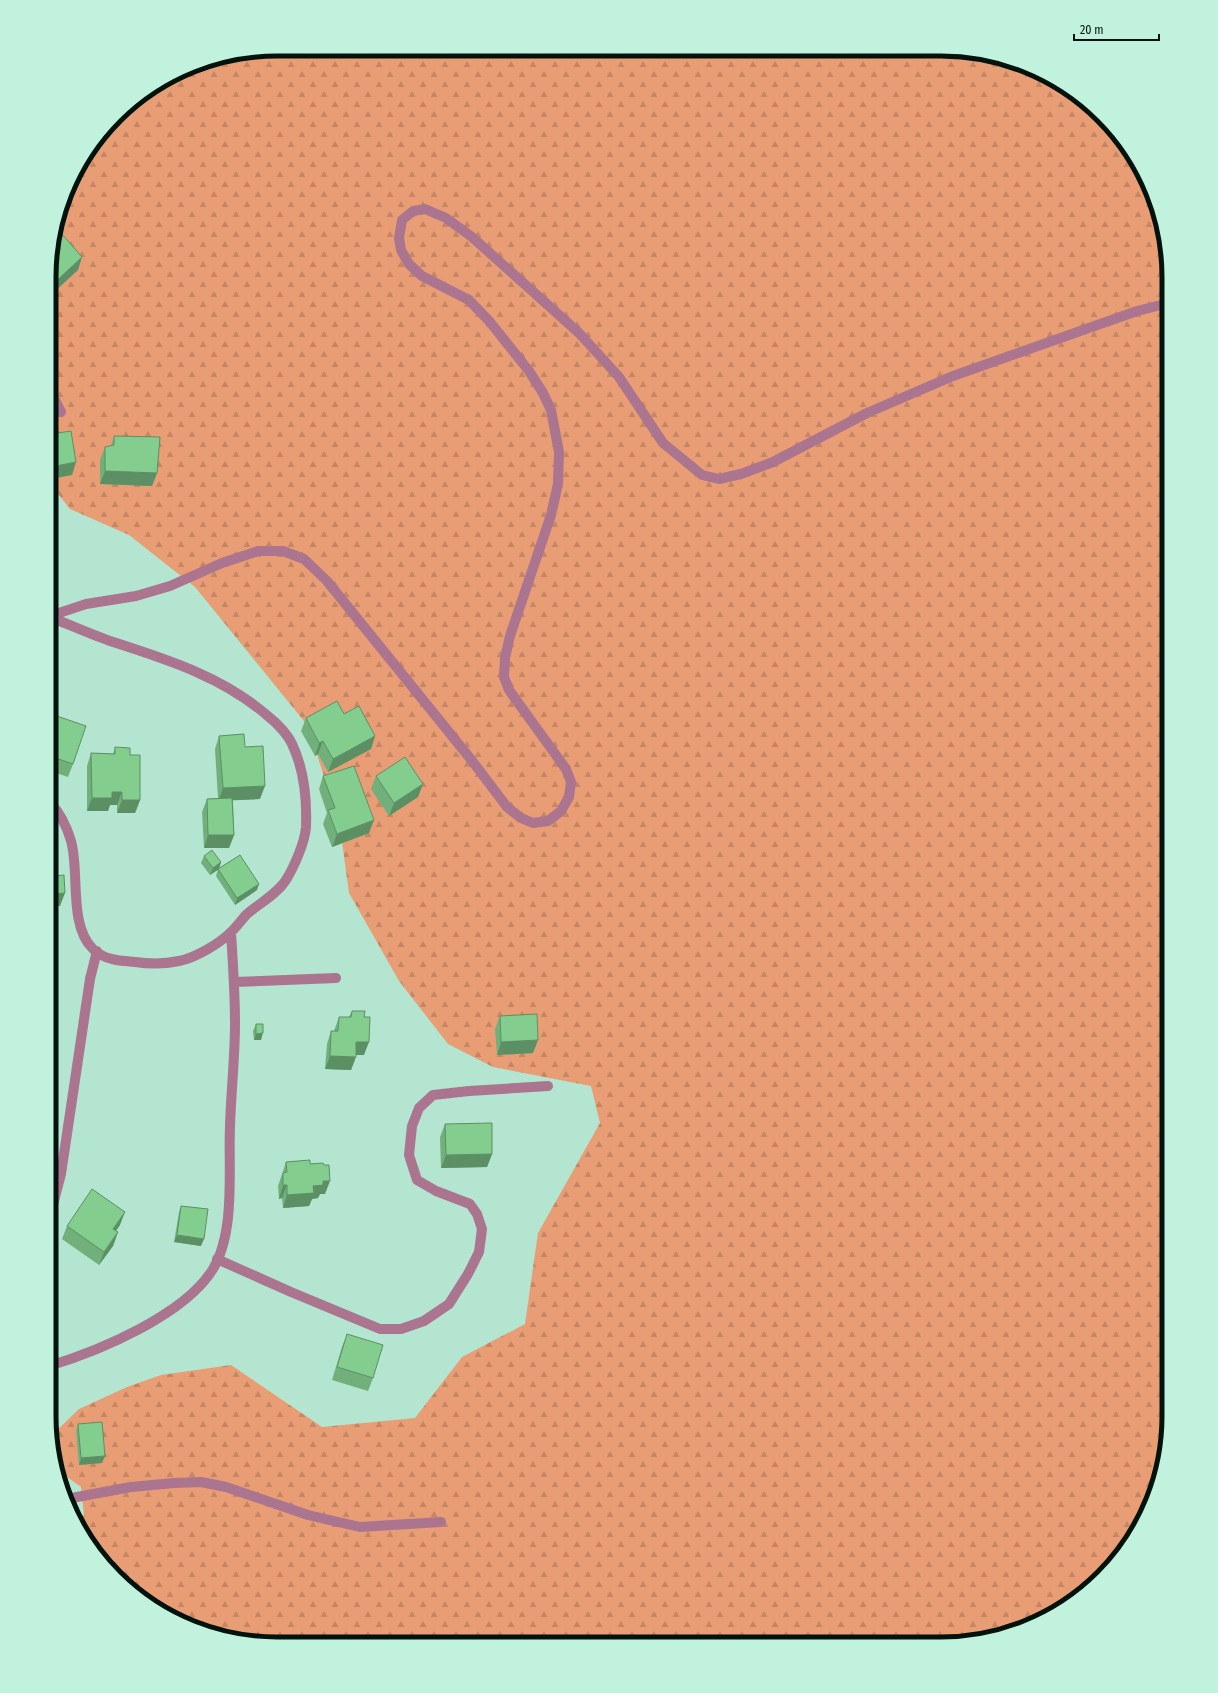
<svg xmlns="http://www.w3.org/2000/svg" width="1218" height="1693" font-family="'Fira Sans Condensed',sans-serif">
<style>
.forest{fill:url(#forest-firs)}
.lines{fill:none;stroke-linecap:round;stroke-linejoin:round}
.street{stroke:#ab748f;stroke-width:10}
.wall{fill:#71b07b}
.shaded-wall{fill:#5c9064}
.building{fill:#83cd8f;stroke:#5c9064}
.rim{fill:none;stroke:#02120c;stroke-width:5}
</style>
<defs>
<pattern id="forest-firs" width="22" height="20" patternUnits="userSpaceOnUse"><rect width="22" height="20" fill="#e89d75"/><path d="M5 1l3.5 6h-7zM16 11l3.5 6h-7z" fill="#c58664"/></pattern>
</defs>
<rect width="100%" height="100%" fill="#b3e5d1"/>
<path class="forest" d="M 277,49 L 971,51 L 1028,66 L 1080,96 L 1122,138 L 1146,176 L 1165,232 L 1169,277 L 1168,1431 L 1157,1489 L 1130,1543 L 1091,1588 L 1042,1621 L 986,1640 L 941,1644 L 248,1642 L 190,1627 L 138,1597 L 96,1555 L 77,1525 L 84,1515 L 81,1487 L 56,1469 L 53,1461 L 51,1436 L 79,1409 L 127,1387 L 161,1375 L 231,1365 L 322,1427 L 415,1418 L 462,1357 L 525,1324 L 538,1233 L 600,1123 L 591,1086 L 493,1067 L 448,1044 L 399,981 L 349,893 L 340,827 L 308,726 L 195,587 L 129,535 L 70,509 L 51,485 L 51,247 L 79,163 L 127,105 L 204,61 Z"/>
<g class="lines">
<path class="street" d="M 51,392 L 61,412
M 50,616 L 86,604 L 136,596 L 170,586 L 222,563 L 258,551 L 283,551 L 304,559 L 327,581 L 473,762 L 507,807 L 521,818 L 533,823 L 548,821 L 561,811 L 569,797 L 571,782 L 566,769 L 509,690 L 504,677 L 505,658 L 510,636 L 551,515 L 558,484 L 559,452 L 551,410 L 543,393 L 529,371 L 490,322 L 469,300 L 422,276 L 409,264 L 401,250 L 399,238 L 402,220 L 413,211 L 425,209 L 446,218 L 472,237 L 579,333 L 619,377 L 663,443 L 702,475 L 719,479 L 741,474 L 773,462 L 867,413 L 953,376 L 1137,311 L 1169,303
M 50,802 C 60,813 67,827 71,841 C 80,871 68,925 93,949 C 104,960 120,961 135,962 C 149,964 165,964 179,961 C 195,958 219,944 231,932 C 237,927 241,920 247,914 C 260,903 277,894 286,880 C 294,867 305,842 306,827 C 307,800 304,769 292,744 C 288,735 277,723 269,717 C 224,677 166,659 110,641 C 90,634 70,625 50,617
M 234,982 L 336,978
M 49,1220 L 61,1174 L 90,979 L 97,951
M 217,1259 L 291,1292 L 380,1329 L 401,1329 L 424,1321 L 449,1304 L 468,1274 L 479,1252 L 482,1229 L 477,1214 L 470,1204 L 436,1191 L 417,1180 L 409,1155 L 412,1126 L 419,1108 L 433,1095 L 469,1091 L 548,1086
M 49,1366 C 99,1351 185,1315 213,1269 C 236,1230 228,1169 230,1126 C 231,1092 235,1058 235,1023 C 235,993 233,963 231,933
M 66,1499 L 131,1487 L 174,1483 L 201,1482 L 226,1487 L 308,1515 L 360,1527 L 441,1522"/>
</g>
<path class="wall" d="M 114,436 L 157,473 L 152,486 L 100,484 L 100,460 L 105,447 L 111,446 Z
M 344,714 L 375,736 L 371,749 L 328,772 L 318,754 L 315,756 L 301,731 L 306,718 Z
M 50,716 L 73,764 L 68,777 L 50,771 Z
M 219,736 L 245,747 L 260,799 L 233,800 L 234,835 L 229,848 L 204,848 L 202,812 L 207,799 L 218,798 L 215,749 Z
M 115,747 L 130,755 L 140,800 L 135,813 L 117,813 L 117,805 L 110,805 L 108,811 L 87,811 L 87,766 L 91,753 L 113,754 Z
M 323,776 L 369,833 L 332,847 L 323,824 L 327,813 L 319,789 Z
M 376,776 L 418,797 L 389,816 L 371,789 Z
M 204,856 L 221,862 L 219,869 L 210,875 L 201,863 Z
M 218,869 L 257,890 L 235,905 L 216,876 Z
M 352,1011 L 364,1017 L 364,1055 L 356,1055 L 351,1070 L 325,1069 L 327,1044 L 331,1031 L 334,1031 L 339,1017 L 349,1017 Z
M 500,1016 L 533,1053 L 497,1055 L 495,1029 Z
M 256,1024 L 261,1040 L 254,1040 L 253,1031 Z
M 445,1124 L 492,1154 L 487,1167 L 441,1168 L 440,1137 Z
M 286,1162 L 310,1164 L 325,1194 L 320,1194 L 318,1198 L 312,1199 L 309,1206 L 283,1208 L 282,1198 L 279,1199 L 278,1186 Z
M 181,1206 L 201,1246 L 174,1242 L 179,1212 Z
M 120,1225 L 116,1231 L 118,1232 L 113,1246 L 99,1265 L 62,1239 L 67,1226 Z
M 347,1334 L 373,1378 L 368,1391 L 332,1380 L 342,1347 Z
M 78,1424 L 105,1456 L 102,1463 L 79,1465 L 76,1431 Z"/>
<path class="shaded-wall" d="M 82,257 L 78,270 L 51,295 L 51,286 Z
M 76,462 L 72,475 L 51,479 L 51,467 Z
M 105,471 L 157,473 L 152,486 L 100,484 Z
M 375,736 L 371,749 L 328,772 L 333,759 Z
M 323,741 L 318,754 L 315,756 L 319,743 Z
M 423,784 L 418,797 L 389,816 L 394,803 Z
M 265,786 L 260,799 L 218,801 L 223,788 Z
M 112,792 L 122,792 L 117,805 L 110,805 L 108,811 L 87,811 L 92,798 Z
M 122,800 L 140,800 L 135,813 L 117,813 Z
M 374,820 L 369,833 L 332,847 L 337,834 Z
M 208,835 L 234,835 L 229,848 L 204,848 Z
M 221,862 L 219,869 L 210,875 L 213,868 Z
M 259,884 L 257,890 L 235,905 L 237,898 Z
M 65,893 L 60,906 L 50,906 L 50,896 L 51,894 Z
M 263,1033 L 261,1040 L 254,1040 L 256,1034 Z
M 538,1040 L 533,1053 L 497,1055 L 501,1042 Z
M 356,1042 L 369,1042 L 364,1055 L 352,1055 Z
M 330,1056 L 356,1057 L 351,1070 L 325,1069 Z
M 492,1154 L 487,1167 L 441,1168 L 446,1155 Z
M 323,1181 L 330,1181 L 325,1194 L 320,1194 L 318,1198 L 312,1199 L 309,1206 L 283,1208 L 287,1195 L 313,1186 Z
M 283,1185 L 287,1185 L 282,1198 L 279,1199 Z
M 125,1212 L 120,1225 L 108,1242 L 113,1229 Z
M 118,1232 L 113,1246 L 99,1265 L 104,1252 Z
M 177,1235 L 204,1239 L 201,1246 L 174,1242 Z
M 105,1456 L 102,1463 L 79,1465 L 81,1458 Z"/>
<path class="building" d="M 61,233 L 82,257 L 51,286 L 51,247 L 53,240 Z
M 71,431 L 76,462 L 51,467 L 51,434 Z
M 114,436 L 160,437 L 157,473 L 105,471 L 105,447 L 114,445 Z
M 337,701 L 344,714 L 359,706 L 375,736 L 333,759 L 323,741 L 319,743 L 306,718 Z
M 51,714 L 86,726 L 73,764 L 50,756 L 50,716 Z
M 244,734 L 245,747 L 263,746 L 265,786 L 223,788 L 219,736 Z
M 115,747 L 130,748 L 130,755 L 140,755 L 140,800 L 122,800 L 122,792 L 112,792 L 112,798 L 92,798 L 91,753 L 115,754 Z
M 405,757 L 423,784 L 394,803 L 376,776 Z
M 354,766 L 374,820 L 337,834 L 328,810 L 335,808 L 323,776 Z
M 232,798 L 234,835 L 208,835 L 207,799 Z
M 212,850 L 221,862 L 213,868 L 204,856 Z
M 240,855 L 259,884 L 237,898 L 218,869 Z
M 50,865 L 54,865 L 55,876 L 64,875 L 65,893 L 51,894 L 51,896 L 50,896 Z
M 352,1011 L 365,1011 L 364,1017 L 370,1017 L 369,1042 L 356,1042 L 356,1057 L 330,1056 L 331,1031 L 338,1031 L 339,1017 L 351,1017 Z
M 537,1014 L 538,1040 L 501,1042 L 500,1016 Z
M 256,1024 L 263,1024 L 263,1033 L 256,1034 Z
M 492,1123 L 492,1154 L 446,1155 L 445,1124 Z
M 310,1160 L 310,1164 L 323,1163 L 324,1165 L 329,1165 L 330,1181 L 323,1181 L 323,1185 L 313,1186 L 314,1193 L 287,1195 L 287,1185 L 283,1185 L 283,1173 L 287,1172 L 286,1162 Z
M 92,1189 L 125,1212 L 113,1229 L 118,1232 L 104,1252 L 67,1226 Z
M 181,1206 L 208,1209 L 204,1239 L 177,1235 Z
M 347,1334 L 383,1345 L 373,1378 L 337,1367 Z
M 102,1422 L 105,1456 L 81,1458 L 78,1424 Z"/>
<path d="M0 0H1218V1693H0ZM277 56H941A221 221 0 0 1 1162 277V1416A221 221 0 0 1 941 1637H277A221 221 0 0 1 56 1416V277A221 221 0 0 1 277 56Z" fill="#c0f2de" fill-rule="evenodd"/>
<path class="rim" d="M277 56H941A221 221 0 0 1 1162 277V1416A221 221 0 0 1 941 1637H277A221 221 0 0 1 56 1416V277A221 221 0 0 1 277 56Z"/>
<path d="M1074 34v6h85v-6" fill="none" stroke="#02120c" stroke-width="2"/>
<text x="1080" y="34" font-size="12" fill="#02120c" stroke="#c0f2de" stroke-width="3" paint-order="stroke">20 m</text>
</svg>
